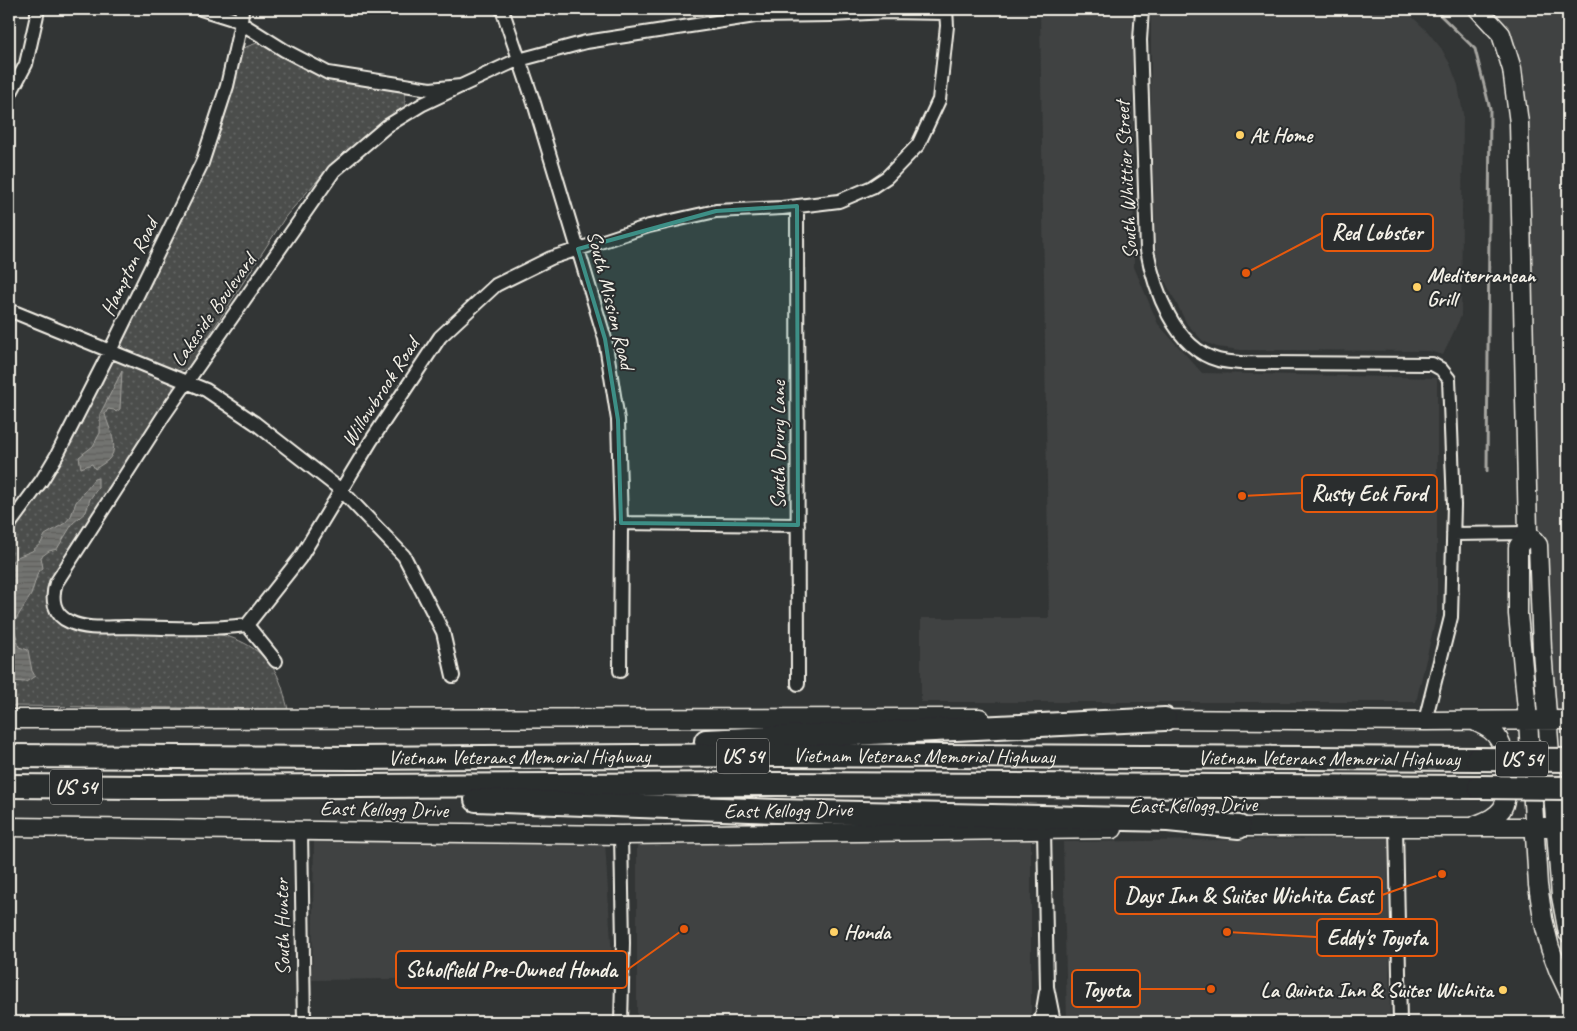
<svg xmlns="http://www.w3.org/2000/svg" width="1577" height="1031" font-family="Caveat,sans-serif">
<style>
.built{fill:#404242}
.park{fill:url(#park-dots);stroke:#a09f9a}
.water{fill:url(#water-rules);stroke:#a6a5a0}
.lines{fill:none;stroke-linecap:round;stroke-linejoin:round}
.stream{stroke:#a6a5a0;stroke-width:3}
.street-casing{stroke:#f4f1e8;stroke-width:16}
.secondary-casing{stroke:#f4f1e8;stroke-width:21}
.highway-casing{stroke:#f4f1e8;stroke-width:26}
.street{stroke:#2a2d2e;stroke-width:12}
.secondary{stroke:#2a2d2e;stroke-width:18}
.highway{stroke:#2a2d2e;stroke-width:22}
.highway-bridge-casing{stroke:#f4f1e8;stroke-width:26;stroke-linecap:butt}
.highway-bridge{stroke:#2a2d2e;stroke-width:22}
.marked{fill:#3d8f86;fill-opacity:0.2;stroke:#3d8f86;stroke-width:4;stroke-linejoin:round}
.poi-dot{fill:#ffd166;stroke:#2a2d2e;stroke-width:2}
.labels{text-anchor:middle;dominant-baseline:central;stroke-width:4;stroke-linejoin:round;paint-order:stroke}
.shield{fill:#2a2d2e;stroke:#b7b6b0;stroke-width:1}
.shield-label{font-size:20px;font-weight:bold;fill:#f4f1e8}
.poi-label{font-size:21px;font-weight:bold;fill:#f4f1e8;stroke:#2a2d2e;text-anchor:start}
.street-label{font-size:21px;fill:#f4f1e8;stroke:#2a2d2e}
.leader{fill:none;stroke:#e8590c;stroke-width:2}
.callout-dot{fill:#e8590c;stroke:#2a2d2e;stroke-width:2}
.callout{fill:#2a2d2e;stroke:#e8590c;stroke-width:2}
.callout-label{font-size:22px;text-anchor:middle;font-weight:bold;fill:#f4f1e8}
</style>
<defs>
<pattern id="park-dots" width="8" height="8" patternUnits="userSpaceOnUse" patternTransform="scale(1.25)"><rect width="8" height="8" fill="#4b4d4c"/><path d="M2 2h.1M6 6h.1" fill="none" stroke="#666766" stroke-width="1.8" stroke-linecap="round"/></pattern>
<pattern id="water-rules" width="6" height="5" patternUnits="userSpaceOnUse" patternTransform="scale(1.25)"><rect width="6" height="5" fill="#727370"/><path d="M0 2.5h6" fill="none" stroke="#5e5e5b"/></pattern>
</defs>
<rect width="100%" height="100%" fill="#323535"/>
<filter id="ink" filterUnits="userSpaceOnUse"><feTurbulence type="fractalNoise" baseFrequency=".02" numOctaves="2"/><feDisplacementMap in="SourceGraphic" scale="10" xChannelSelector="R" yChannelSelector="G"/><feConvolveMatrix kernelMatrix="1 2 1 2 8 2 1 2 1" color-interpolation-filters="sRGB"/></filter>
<g filter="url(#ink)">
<path class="built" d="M 1040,9 L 1134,9 L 1132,40 L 1134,267 L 1158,324 L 1202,373 L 1437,378 L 1437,613 L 1416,702 L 921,702 L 921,618 L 1049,618 Z
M 1151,9 L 1404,9 L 1427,31 L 1441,48 L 1450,64 L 1458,85 L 1463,114 L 1461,316 L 1443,355 L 1429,351 L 1241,350 L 1217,347 L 1203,341 L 1187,324 L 1162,275 L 1156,252 L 1151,126 Z
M 1477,9 L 1568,9 L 1568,720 L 1528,720 L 1512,69 Z
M 1388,838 L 1390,1022 L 1067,1022 L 1063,842 Z
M 314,840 L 605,842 L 613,976 L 312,980 Z
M 1031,840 L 1031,1022 L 637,1022 L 637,841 Z"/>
<path class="park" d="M 260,42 L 307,71 L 332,80 L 401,90 L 405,95 L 405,108 L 331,165 L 286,216 L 188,368 L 177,371 L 127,352 L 123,348 L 121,342 L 197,188 L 214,141 L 238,54 L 243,48 Z
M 119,359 L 169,379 L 173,385 L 173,391 L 52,579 L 48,590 L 51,610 L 95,631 L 215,634 C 241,637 269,654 279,679 C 283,688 285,699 288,709 L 9,706 L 9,538 L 31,505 L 61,457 L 112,360 Z"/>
<path class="water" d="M 122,371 L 120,409 L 116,412 L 114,410 L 108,409 L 105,414 C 108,427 121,448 108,460 C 105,463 99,466 95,469 L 92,464 L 81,468 L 79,457 L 93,446 L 100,433 L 100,414 Z
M 98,478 L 98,488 L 90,499 L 86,512 L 73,523 L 57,549 L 49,551 L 41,557 L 43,568 L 38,572 L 31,595 L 13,624 L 19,647 L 28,650 L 32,671 L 35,676 L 26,682 L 9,681 L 9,564 L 17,557 L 32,551 L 41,543 L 45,535 L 65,523 L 71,516 L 76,502 L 94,479 Z"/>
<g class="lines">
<path class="stream" d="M 1434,9 L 1475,49 L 1490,109 L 1487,471"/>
<defs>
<path id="street" d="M 201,9 L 236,20 L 284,50 L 328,73 L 430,89 L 461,86 L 515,61 L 586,42 L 755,16 L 832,15 L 886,12 L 890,9
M 502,9 L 534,103 L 605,339 L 618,420 L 621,523 L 620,671
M 1142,9 L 1140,40 L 1147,250 C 1154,289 1174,348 1218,360 C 1225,362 1233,362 1241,363 L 1432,364 L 1441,369 L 1449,379 L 1454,505 L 1451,617 L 1425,721
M 886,12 L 946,13
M 461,86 L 423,104 L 387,126 L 334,171 L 164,415 L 56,583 C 51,598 53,615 70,622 C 86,630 109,627 127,627 C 167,628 207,630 247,625 L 300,558 L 371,441 L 440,337 L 496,285 L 551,258 L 649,226 L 716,211 L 782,208 L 839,201 L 872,187 L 887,177 L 918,145 L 939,100 L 947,26 L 946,9
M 9,96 L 26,64 L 37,15 L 37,9
M 797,206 L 798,684
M 9,310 L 206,390 L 255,423 L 341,490 L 404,556 L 443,632 L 453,676
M 621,523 L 798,525
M 9,525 L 42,480 L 57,455 L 110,351 L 202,163 L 227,86 L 241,23 L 242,9
M 1453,534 L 1528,533
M 247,625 L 276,661
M 1396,826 L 1400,1022
M 1044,830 L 1047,987 L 1054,1022
M 301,831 L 304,1022
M 621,1022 L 623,943 L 621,835
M 1041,1022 L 1046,992"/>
<path id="secondary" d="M 1478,9 L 1501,34 L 1512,69 L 1519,123 L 1528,533 L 1538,545 L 1542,650 L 1561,896 L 1568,933
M 1528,533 L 1518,547 L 1518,614 L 1528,720 L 1538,885 L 1543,919 L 1550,948 L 1559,972 L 1568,991
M 9,719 L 980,718
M 1154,719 L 1425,721 L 1568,720
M 1474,721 C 1484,726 1494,730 1499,740 C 1506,752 1510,796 1502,809 C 1495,818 1486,821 1476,825
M 9,827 L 621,835 L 1113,829
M 1227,827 L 1568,827"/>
<g id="highway">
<path d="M 706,741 L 1165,719"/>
<path id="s1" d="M 9,756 L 354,758 L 779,755 L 1477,759"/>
<path d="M 9,786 L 143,787 L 778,784 L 1479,787"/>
<path d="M 476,800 L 776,811 L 1168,820 L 1239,827"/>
</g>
</defs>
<use href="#street" class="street-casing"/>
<use href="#secondary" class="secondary-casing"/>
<use href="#highway" class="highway-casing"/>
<use href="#street" class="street"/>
<use href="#secondary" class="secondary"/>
<use href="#highway" class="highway"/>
<defs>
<path id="highway-bridge" d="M 1477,759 L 1568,760
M 1479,787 L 1568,788"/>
</defs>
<use href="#highway-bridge" class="highway-bridge-casing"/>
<use href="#highway-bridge" class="highway-bridge"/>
</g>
</g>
<path class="marked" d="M 797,206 L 798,525 L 621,523 L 618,420 L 605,339 L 578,249 L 716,211 Z"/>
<g class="poi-dot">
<circle cx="1240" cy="135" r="5"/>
<circle cx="1417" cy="287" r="5"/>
<circle cx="834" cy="932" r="5"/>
<circle cx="1503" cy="990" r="5"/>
</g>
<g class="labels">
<g class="shield">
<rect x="717" y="738.5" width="52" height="35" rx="4"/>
<rect x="1496" y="741.5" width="52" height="35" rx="4"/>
<rect x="50" y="769.5" width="52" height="35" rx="4"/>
</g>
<g class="shield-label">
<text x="743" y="756">US 54</text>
<text x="1522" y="759">US 54</text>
<text x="76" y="787">US 54</text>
</g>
<g class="poi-label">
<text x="1250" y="135">At Home</text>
<text x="1427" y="275">Mediterranean<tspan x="1427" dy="24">Grill</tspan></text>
<text x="844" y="932">Honda</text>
<text x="1493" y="990" text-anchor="end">La Quinta Inn &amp; Suites Wichita</text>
</g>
<g class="street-label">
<text transform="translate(1126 180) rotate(-93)">South Whittier Street</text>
<text transform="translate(129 267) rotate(-64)">Hampton Road</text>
<text transform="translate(611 300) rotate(76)">South Mission Road</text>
<text transform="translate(213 310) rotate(-55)">Lakeside Boulevard</text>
<text transform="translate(380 392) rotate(-57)">Willowbrook Road</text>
<text transform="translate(778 445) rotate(-90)">South Drury Lane</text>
<text stroke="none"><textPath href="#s1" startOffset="915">Vietnam Veterans Memorial Highway</textPath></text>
<text stroke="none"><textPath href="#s1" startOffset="510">Vietnam Veterans Memorial Highway</textPath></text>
<text stroke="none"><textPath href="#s1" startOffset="1320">Vietnam Veterans Memorial Highway</textPath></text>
<text transform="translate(1193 805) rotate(-1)">East Kellogg Drive</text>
<text transform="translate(384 809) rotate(1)">East Kellogg Drive</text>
<text transform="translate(788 810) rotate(-1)">East Kellogg Drive</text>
<text transform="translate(282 927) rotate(-91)">South Hunter</text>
</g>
</g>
<path class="leader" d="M1246 273L1322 233M1242 496L1302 493M1442 874L1382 895M1227 932L1317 937M684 929L627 970M1211 989L1140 989"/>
<g class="callout-dot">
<circle cx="1246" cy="273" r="5"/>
<circle cx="1242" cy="496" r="5"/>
<circle cx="1442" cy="874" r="5"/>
<circle cx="1227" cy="932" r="5"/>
<circle cx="684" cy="929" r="5"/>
<circle cx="1211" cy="989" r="5"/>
</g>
<g class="callout">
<rect x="1322" y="214" width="111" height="37" rx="5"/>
<rect x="1302" y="475" width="135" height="37" rx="5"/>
<rect x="1115" y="877" width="267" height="37" rx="5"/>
<rect x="1317" y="919" width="120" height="37" rx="5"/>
<rect x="396" y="951" width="231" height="37" rx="5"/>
<rect x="1072" y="970" width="68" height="37" rx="5"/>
</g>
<g class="callout-label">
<text x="1377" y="240">Red Lobster</text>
<text x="1369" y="501">Rusty Eck Ford</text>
<text x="1249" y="903">Days Inn &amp; Suites Wichita East</text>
<text x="1377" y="945">Eddy's Toyota</text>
<text x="511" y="977">Scholfield Pre-Owned Honda</text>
<text x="1106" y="997">Toyota</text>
</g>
<rect width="1577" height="1031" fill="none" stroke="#2a2d2e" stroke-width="30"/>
<rect x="15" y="15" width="1547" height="1001" fill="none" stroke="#f4f1e8" stroke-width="2" filter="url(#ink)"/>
</svg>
